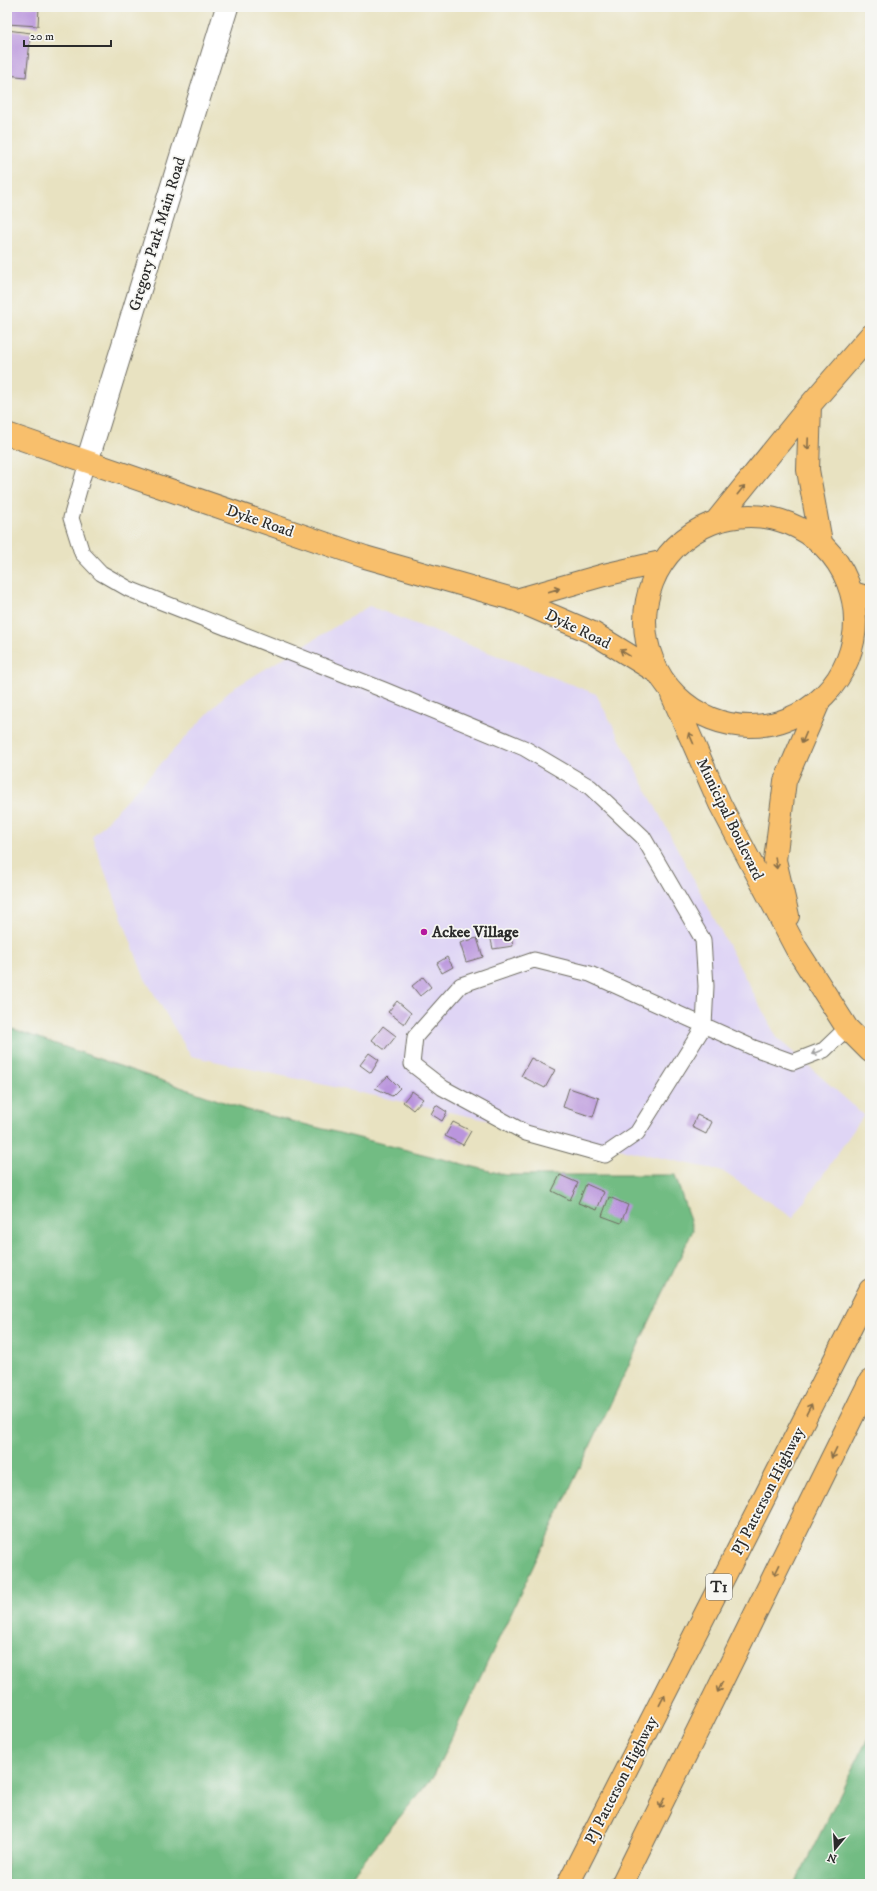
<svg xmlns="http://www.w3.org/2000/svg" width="877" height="1891" font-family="'IM FELL DW Pica',serif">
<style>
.built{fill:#dfd5f5}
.forest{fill:#72bc83;stroke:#4e7457}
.building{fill:#ba95dd}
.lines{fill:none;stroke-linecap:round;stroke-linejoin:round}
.service-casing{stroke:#6d6b60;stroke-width:17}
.tertiary-casing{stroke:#6d6b60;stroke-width:24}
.primary-casing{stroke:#6d6b60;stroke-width:24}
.motorway-casing{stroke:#6d6b60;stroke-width:24}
.service{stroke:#fff;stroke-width:15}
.tertiary{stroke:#fff;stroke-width:22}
.primary{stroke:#f8bf6c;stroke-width:22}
.motorway{stroke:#f8bf6c;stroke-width:22}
.oneway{stroke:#876e48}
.oneway2{stroke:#a0a0a0}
.poi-dot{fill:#b5179e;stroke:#f6f6f2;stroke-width:1.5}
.labels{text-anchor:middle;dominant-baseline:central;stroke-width:3.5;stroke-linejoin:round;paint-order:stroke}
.shield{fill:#f6f6f2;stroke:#686867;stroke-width:1}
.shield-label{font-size:15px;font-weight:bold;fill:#2b2b2b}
.street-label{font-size:16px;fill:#2b2b2b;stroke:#f6f6f2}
.poi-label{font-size:16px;font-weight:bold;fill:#2b2b2b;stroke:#f6f6f2;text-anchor:start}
</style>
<rect width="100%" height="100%" fill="#f6f6f2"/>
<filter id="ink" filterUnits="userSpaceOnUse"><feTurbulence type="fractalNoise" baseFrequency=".025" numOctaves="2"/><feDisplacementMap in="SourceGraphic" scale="8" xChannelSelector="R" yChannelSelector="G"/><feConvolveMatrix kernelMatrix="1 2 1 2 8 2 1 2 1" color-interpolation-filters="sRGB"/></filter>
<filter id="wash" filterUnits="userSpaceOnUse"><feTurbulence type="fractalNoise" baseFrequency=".012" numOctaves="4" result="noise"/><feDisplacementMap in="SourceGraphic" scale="16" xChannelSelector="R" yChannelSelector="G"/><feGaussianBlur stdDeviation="0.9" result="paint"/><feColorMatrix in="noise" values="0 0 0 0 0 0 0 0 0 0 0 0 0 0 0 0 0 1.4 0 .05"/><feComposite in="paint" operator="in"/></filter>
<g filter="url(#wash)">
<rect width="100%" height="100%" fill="#e8e2c1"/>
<path class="built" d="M 369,606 L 596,694 L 777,1038 L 864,1115 L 793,1218 L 722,1171 L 191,1056 L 144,977 L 92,837 L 229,691 Z"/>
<path class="forest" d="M 7,1027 L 244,1109 L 506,1175 L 675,1175 L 693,1230 L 433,1777 L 344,1884 L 7,1884 Z
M 870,1734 L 870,1884 L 795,1884 Z"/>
<g id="blocks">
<path class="building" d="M 7,7 L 39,7 L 38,26 L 7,24 Z
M 7,30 L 31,33 L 26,77 L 7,75 Z
M 510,932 L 513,946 L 493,949 L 490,935 Z
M 477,938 L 483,957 L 466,962 L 460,943 Z
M 447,957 L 453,967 L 442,973 L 437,963 Z
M 423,977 L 431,987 L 420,996 L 412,986 Z
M 397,1001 L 411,1013 L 404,1024 L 388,1012 Z
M 383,1026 L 396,1036 L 385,1050 L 372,1040 Z
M 369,1053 L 379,1060 L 371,1073 L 360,1065 Z
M 531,1058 L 555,1070 L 545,1088 L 521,1076 Z
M 388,1076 L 400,1088 L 392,1096 L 375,1088 Z
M 569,1088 L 599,1098 L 593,1117 L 563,1107 Z
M 412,1091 L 423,1099 L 413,1110 L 403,1102 Z
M 436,1105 L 447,1112 L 442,1121 L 431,1114 Z
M 697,1115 L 712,1122 L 706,1134 L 692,1127 Z
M 453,1122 L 471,1131 L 463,1145 L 445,1136 Z
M 560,1175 L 578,1183 L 570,1200 L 552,1191 Z
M 586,1184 L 604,1192 L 597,1210 L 578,1203 Z
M 609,1197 L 628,1205 L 621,1223 L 602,1216 Z"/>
</g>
</g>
<g filter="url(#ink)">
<use href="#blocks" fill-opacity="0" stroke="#6d6b60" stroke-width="1"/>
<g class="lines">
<defs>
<path id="service" d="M 87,462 L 71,518 L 82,553 L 101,573 L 129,589 L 384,690 L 524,748 L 590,787 L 643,837 L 703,940 L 706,986 L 704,1026 L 637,1133 L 605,1155 L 526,1133 L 443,1088 L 412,1064 L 415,1037 L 461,985 L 534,960 L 590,974 L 754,1048 L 793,1062 L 824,1050 L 847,1028"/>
<path id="tertiary" d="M 87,462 L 227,7"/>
<path id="primary" d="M 810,405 L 808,470 L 821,542
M 7,434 L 365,557 L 516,600 L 593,633 L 658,673
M645 621a105 105 0 1 1 210 0a105 105 0 1 1-210 0Z
M 717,520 L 810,405 L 870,336
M 516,600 L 604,575 L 661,562
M 672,695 L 720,804 L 796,948 L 847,1028 L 870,1051
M 788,916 L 775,860 L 785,781 L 819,702"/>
<path id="motorway" d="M 853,593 L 870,598
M 568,1884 L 870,1290
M 622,1884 L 870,1381"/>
</defs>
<use href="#service" class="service-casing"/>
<use href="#tertiary" class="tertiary-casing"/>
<use href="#primary" class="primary-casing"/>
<use href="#motorway" class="motorway-casing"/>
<use href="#service" class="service"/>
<use href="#tertiary" class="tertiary"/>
<use href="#primary" class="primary"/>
<use href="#motorway" class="motorway"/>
</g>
<defs><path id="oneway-shaft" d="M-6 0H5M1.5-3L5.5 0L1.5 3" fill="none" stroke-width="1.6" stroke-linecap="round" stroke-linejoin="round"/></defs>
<g class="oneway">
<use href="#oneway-shaft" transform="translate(808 444) rotate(92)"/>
<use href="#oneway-shaft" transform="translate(741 490) rotate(-51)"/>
<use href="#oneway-shaft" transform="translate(554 590) rotate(-16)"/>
<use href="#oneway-shaft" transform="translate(625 653) rotate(-148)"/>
<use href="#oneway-shaft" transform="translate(691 738) rotate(-114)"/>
<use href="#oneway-shaft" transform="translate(804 738) rotate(113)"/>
<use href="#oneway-shaft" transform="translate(776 863) rotate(82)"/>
<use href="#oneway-shaft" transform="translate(809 1409) rotate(-63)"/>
<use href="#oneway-shaft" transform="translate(834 1453) rotate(116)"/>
<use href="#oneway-shaft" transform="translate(777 1570) rotate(116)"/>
<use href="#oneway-shaft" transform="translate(720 1687) rotate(116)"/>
<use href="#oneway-shaft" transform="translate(662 1700) rotate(-63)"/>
<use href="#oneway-shaft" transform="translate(662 1803) rotate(116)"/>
</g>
<use class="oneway2" href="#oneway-shaft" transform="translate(817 1052) rotate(157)"/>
</g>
<circle class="poi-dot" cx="424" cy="932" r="4"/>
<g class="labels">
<rect class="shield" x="706" y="1574" width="26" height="26" rx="3"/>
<g class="shield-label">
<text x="719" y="1587">T1</text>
</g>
<g class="street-label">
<text transform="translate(157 234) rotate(-73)">Gregory Park Main Road</text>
<text transform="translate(260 521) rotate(19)">Dyke Road</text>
<text transform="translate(578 629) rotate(26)">Dyke Road</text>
<text transform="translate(730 819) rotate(64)">Municipal Boulevard</text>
<text transform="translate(768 1491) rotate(-63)">PJ Patterson Highway</text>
<text transform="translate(621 1780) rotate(-63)">PJ Patterson Highway</text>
</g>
<g class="poi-label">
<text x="432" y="932">Ackee Village</text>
</g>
</g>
<rect width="877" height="1891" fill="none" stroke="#f6f6f2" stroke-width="24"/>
<g transform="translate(835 1849) rotate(198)" stroke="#f6f6f2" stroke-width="3" paint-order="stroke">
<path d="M0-3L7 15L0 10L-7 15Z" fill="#2b2b2b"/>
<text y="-6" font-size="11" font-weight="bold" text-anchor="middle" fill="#2b2b2b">N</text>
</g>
<path d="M24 40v6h87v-6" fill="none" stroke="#2b2b2b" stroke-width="2"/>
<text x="30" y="40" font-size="12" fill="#2b2b2b" stroke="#f6f6f2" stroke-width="3" paint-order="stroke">20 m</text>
</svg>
